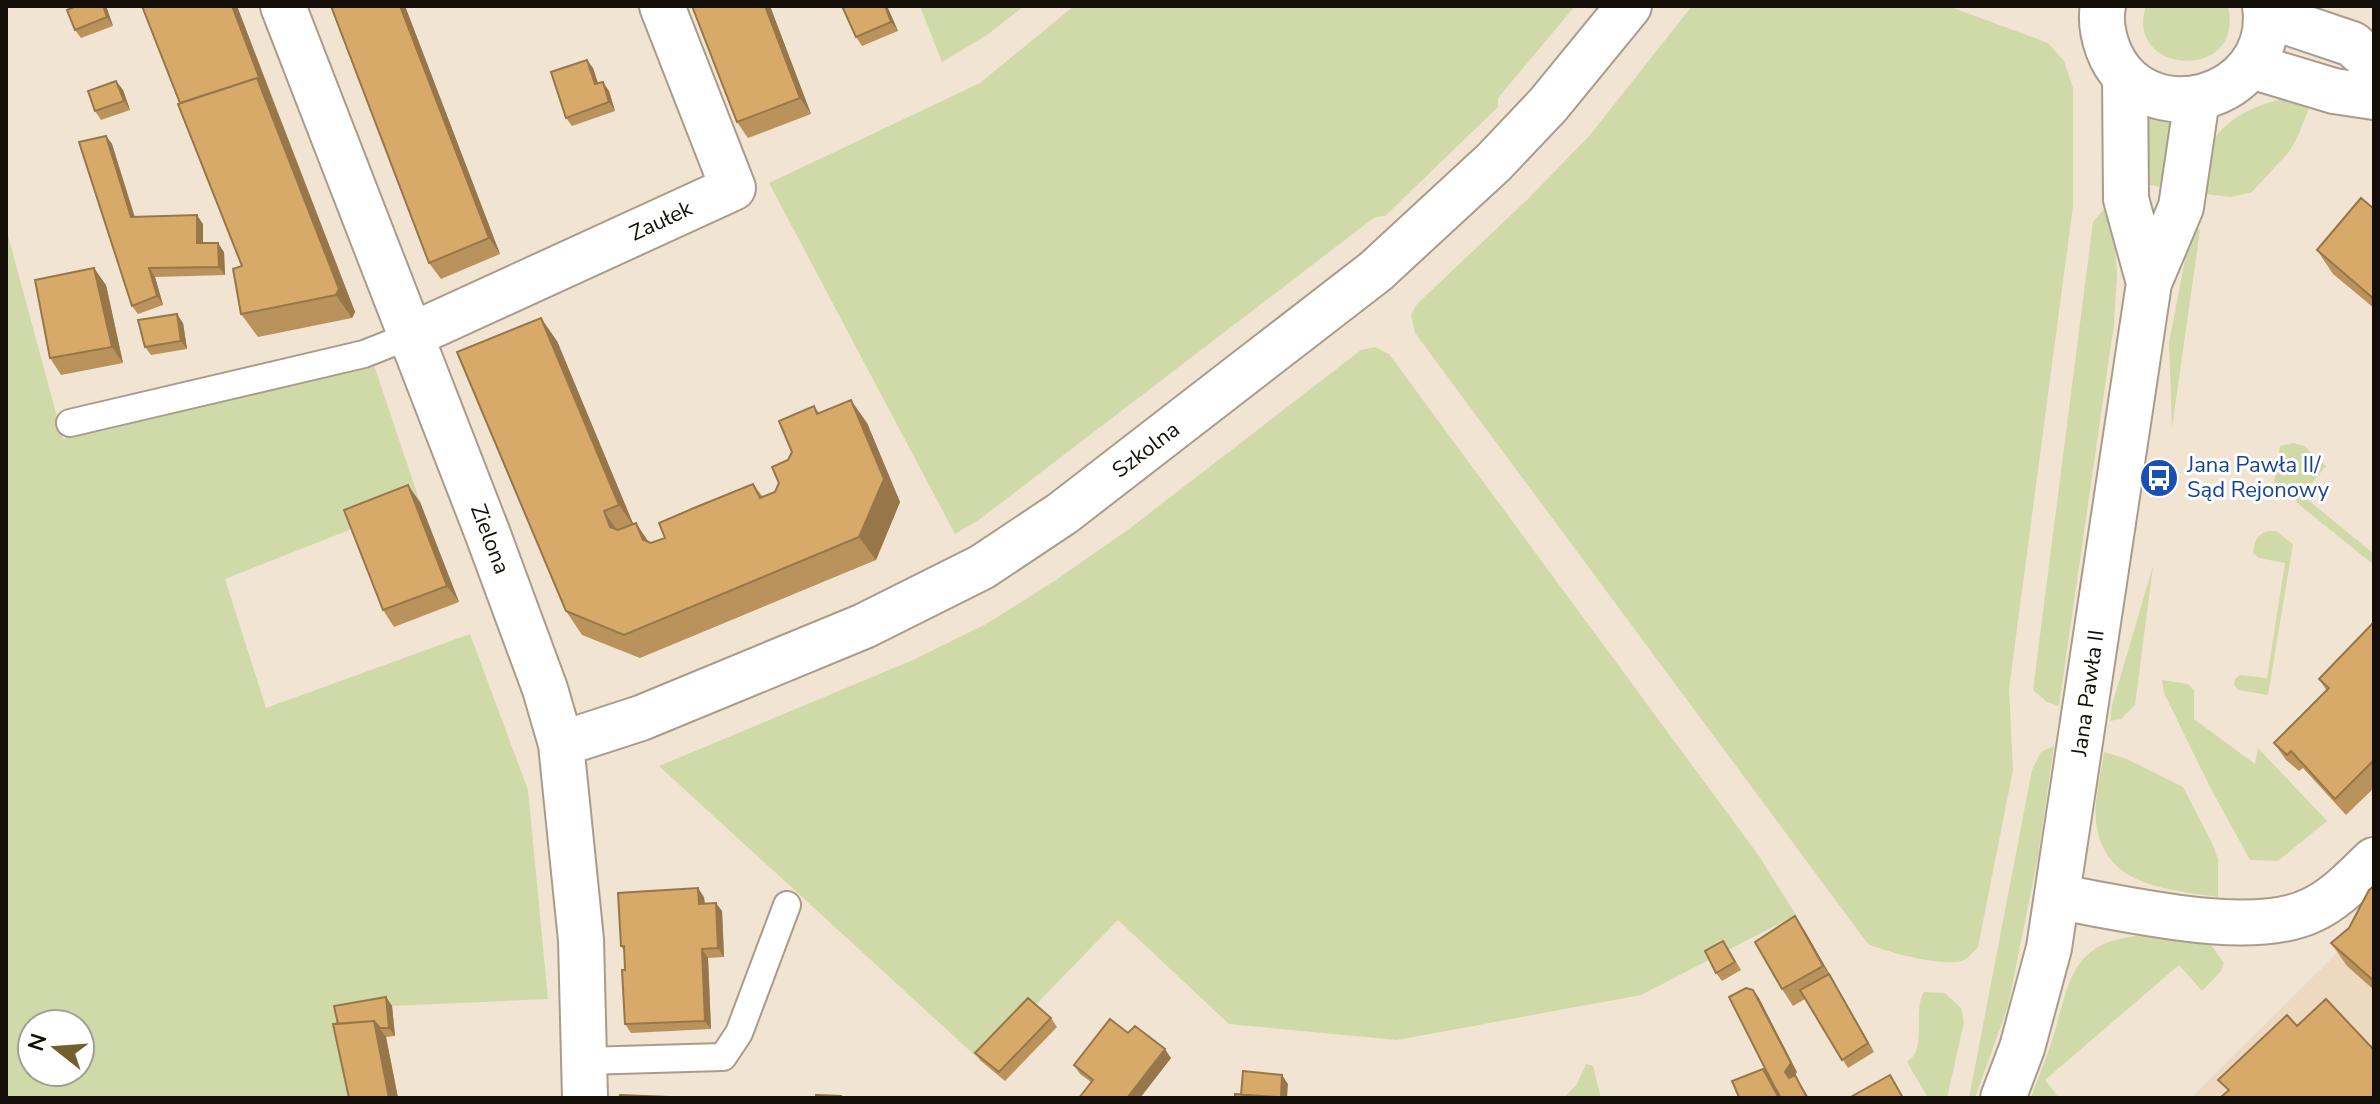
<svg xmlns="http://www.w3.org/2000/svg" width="2380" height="1104" font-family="'Nunito Sans',sans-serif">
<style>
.built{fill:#ecd9c0}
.green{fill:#cfdaa8;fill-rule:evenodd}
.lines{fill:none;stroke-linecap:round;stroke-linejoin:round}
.lane-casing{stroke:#a99c8a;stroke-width:30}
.street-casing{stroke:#a99c8a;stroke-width:48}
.secondary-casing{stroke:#a99c8a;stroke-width:48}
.lane{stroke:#fff;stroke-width:26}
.street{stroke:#fff;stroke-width:44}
.secondary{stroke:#fff;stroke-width:44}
.wall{fill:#ba925b}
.shaded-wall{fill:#97774a}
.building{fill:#d8aa6a;stroke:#97774a;stroke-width:2}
.labels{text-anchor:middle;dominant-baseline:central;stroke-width:6;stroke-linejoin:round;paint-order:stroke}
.street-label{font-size:22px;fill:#130e08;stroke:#fff}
.transit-label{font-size:22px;fill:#164399;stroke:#fff;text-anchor:start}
</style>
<rect width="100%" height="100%" fill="#f2e4d2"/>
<path class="built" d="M 2374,922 L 2374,1098 L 2191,1098 L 2340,950 Z"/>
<path class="green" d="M 920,6 L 1024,6 L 987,35 L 942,62 Z
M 1074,6 L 1575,6 L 1498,98 L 1498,107 L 1385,216 L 1375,217 L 980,519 L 955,534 L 769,183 L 980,83 Z
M 1692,6 L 1948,6 L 2048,43 L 2064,61 L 2073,88 L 2073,206 L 2009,689 L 2013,770 L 1978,947 C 1974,951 1969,958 1964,960 C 1945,968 1886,952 1868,944 L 1415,333 L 1411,315 L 1417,304 L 1529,198 L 1590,135 Z
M 2146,6 L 2228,6 C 2246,83 2123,75 2146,6 Z
M 2290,97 L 2311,103 L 2298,136 L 2289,152 L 2252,192 L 2231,197 L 2196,193 C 2200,179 2202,163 2208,150 C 2223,117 2258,104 2290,97 Z
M 2130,98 L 2179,116 L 2168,188 L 2139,183 Z
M 2112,208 L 2117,274 L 2114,324 L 2059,706 L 2047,702 L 2033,690 L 2093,222 L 2104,209 Z
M 2192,223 L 2200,230 L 2172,428 L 2169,343 Z
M 6,228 L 63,439 L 374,365 L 420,502 L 225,579 L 266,708 L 470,634 L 528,790 L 548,999 L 392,1006 L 341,1015 L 357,1098 L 6,1098 ZM 32,1024 L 80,1024 L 80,1072 L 32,1072 Z
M 1375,347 L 1389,354 L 1759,856 L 1796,915 L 1641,995 L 1397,1040 L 1229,1024 L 1118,920 L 981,1061 L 659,766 L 913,660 L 986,624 L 1056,580 L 1129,529 L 1361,350 Z
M 2294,443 L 2304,446 L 2326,466 L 2302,495 L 2374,554 L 2374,565 L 2297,503 L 2294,497 L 2282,495 L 2273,490 L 2280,446 Z
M 2276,531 L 2293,544 L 2268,695 L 2238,690 L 2234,685 L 2235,679 L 2240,675 L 2267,678 L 2285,563 L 2259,558 L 2253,553 C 2255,538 2259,530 2276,531 Z
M 2153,566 L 2135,705 L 2121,719 L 2110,721 L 2112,705 Z
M 2162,680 L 2188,684 L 2194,690 L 2194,719 L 2255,764 L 2258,748 L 2327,821 L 2278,861 L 2250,860 L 2210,787 L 2164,693 Z
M 2054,746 L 2038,857 L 2008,1006 L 1975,1098 L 1969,1098 L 2032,770 L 2041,752 Z
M 2104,752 L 2127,759 L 2183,787 L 2212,843 L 2218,859 L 2218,897 C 2167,889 2103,887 2096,821 C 2094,800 2101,774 2104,752 Z
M 2137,936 L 2211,945 L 2224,963 L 2221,971 L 2202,991 L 2179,965 L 2045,1080 L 2059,1098 L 2031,1098 C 2038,1077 2048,1056 2054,1034 C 2070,980 2072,943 2137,936 Z
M 1924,992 L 1945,993 L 1961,1008 L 1964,1022 L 1947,1098 L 1928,1098 L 1907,1062 C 1928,1049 1912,1012 1924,992 Z
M 1586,1064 L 1593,1066 L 1601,1098 L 1564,1098 L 1577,1084 Z"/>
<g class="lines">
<defs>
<path id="lane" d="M 70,423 L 364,354 L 412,335
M 584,1061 L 723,1057 L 739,1033 L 787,905"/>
<path id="street" d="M 283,6 L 487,532 L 545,689 L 561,744 L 581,940 L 585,1098
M 2266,15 L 2352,44 L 2374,63
M 2251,66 L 2334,91 L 2374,97
M 412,335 L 733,188 L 662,6
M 561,744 L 641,718 L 864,626 L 982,567 L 1063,513 L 1376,271 L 1494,162 L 1548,105 L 1629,6
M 2058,897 C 2126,908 2251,940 2312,910 C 2336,899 2355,878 2374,860"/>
<path id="secondary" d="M 2103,6 C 2100,21 2103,35 2108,49 C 2142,137 2278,101 2265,6
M 2125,76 L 2126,199 L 2149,283
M 2003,1098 L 2022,1048 L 2049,948 L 2149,283 L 2181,207 L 2197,99"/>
</defs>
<use href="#lane" class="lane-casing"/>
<use href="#street" class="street-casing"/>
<use href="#secondary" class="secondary-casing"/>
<use href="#lane" class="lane"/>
<use href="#street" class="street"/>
<use href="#secondary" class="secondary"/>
</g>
<path class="wall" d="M 76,6 L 106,6 L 113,26 L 81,38 L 75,30 Z
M 142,6 L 237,6 L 355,312 L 352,318 L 258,337 L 241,314 L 242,266 Z
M 331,6 L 405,6 L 500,254 L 441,279 L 429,263 Z
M 692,6 L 770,6 L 811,114 L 748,138 L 737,122 Z
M 887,6 L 898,31 L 862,46 L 856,37 Z
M 593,68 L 598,83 L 609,91 L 615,111 L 572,126 L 566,118 Z
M 116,81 L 123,90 L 130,110 L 101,120 L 95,111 Z
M 106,136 L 112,144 L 135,217 L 203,224 L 203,243 L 224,252 L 225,275 L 155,277 L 163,305 L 138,314 L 132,306 Z
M 2374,209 L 2374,308 L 2333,274 L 2317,250 Z
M 106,285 L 123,363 L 61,375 L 50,358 Z
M 183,323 L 187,349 L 151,355 L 145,347 Z
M 557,341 L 633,524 L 650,543 L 665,538 L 753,484 L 763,497 L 775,492 L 788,460 L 814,406 L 819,413 L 867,423 L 900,502 L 876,560 L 640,658 L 582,635 L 566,611 Z
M 420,502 L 459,602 L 394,627 L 383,610 Z
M 2374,622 L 2374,788 L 2346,815 L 2303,768 L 2299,771 L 2286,760 L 2274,743 L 2327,691 L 2319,679 Z
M 2374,886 L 2374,990 L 2347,966 L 2331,943 L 2349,928 Z
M 704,897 L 705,903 L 722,911 L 724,957 L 708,958 L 711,1029 L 631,1033 L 625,1024 L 624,951 L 621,946 Z
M 1795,916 L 1806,933 L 1874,1052 L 1848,1068 L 1805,999 L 1793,1006 L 1782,989 Z
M 1729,950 L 1741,970 L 1722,981 L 1716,973 Z
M 386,997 L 392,1006 L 395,1036 L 386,1037 L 398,1098 L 349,1098 L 338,1024 Z
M 1051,1018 L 1057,1027 L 1005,1081 L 981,1061 L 975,1053 Z
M 1128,1033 L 1171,1058 L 1140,1098 L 1079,1098 L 1091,1082 L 1080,1074 L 1074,1065 Z"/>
<path class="shaded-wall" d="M 103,6 L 106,6 L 113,26 L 107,17 Z
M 232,6 L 237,6 L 273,101 L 262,85 Z
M 400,6 L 405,6 L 500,254 L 489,238 Z
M 765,6 L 770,6 L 811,114 L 800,98 Z
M 885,6 L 887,6 L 898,31 L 891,22 Z
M 587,60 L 593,68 L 601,93 L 595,84 Z
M 257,78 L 273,101 L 355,312 L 352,318 L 336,295 Z
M 116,81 L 123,90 L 130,110 L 124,101 Z
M 603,82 L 609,91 L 615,111 L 609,102 Z
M 106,136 L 112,144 L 137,226 L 131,217 Z
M 197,215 L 203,224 L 203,252 L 197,243 Z
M 218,243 L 224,252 L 225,275 L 219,267 Z
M 94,268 L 106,285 L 123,363 L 112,347 Z
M 149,268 L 155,277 L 163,305 L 157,296 Z
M 177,314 L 183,323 L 187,349 L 181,341 Z
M 541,318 L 557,341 L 635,528 L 619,505 Z
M 851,400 L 867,423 L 900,502 L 876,560 L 859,537 Z
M 408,485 L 420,502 L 459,602 L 447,586 Z
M 604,511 L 620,535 L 610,527 Z
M 636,523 L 652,547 L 643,540 Z
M 698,888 L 704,897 L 705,912 L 699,904 Z
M 716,903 L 722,911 L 724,957 L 718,948 Z
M 1795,916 L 1806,933 L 1874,1052 L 1868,1043 Z
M 702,949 L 708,958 L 711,1029 L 705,1021 Z
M 1753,990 L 1759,998 L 1797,1072 L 1795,1075 L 1809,1098 L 1807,1098 L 1789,1078 L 1785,1072 Z
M 386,997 L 392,1006 L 395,1036 L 389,1028 Z
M 374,1021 L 386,1037 L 398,1098 L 389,1098 Z
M 1165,1049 L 1171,1058 L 1140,1098 L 1127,1098 Z
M 1282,1075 L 1288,1084 L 1287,1098 L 1281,1098 Z"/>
<path class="building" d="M 76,6 L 103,6 L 107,17 L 75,30 L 67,10 Z
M 142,6 L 232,6 L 262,85 L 257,78 L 180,103 Z
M 331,6 L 400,6 L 489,238 L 429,263 Z
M 692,6 L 765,6 L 800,98 L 737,122 Z
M 842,6 L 885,6 L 891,22 L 856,37 Z
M 587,60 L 595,84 L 603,82 L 609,102 L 566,118 L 551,72 Z
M 257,78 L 339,289 L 336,295 L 241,314 L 233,269 L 242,266 L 178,104 Z
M 116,81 L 124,101 L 95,111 L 88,91 Z
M 106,136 L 131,217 L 197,215 L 197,243 L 218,243 L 219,267 L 149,268 L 157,296 L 132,306 L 79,142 Z
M 2361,198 L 2374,209 L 2374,299 L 2317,250 Z
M 94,268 L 112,347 L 50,358 L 35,280 Z
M 177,314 L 181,341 L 145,347 L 138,320 Z
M 541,318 L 619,505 L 604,511 L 610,527 L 618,530 L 636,523 L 643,540 L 651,543 L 665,538 L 659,523 L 694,508 L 753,484 L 760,498 L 775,492 L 779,483 L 772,467 L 788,460 L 792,452 L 779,421 L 814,406 L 817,414 L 851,400 L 884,479 L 859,537 L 624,635 L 566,611 L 457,352 Z
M 408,485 L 447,586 L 383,610 L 344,510 Z
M 2374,622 L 2374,760 L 2335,799 L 2291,751 L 2287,755 L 2274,743 L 2329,688 L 2319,679 Z
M 2374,886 L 2374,981 L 2331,943 L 2349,928 L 2369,890 Z
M 698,888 L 699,904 L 716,903 L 718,948 L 702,949 L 705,1021 L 625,1024 L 622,970 L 625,970 L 624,946 L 621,946 L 618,893 Z
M 1795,916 L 1823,966 L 1782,989 L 1755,942 Z
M 1723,941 L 1735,962 L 1716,973 L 1705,951 Z
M 1829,974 L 1868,1043 L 1842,1060 L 1800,990 Z
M 1746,988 L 1753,990 L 1791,1063 L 1785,1072 L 1789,1078 L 1795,1075 L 1807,1098 L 1781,1098 L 1773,1084 L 1729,997 Z
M 386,997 L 389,1028 L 380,1028 L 374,1021 L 338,1024 L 334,1006 Z
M 1028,998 L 1051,1018 L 999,1072 L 975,1053 Z
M 2326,999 L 2374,1050 L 2374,1097 L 2373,1098 L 2220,1098 L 2229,1090 L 2218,1080 L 2287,1015 L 2297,1026 Z
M 1110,1019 L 1128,1033 L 1135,1026 L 1165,1049 L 1127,1098 L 1079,1098 L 1093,1080 L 1074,1065 Z
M 374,1021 L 389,1098 L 349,1098 L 333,1024 Z
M 1763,1069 L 1779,1098 L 1737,1098 L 1739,1097 L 1732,1081 Z
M 1243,1071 L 1282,1075 L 1281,1098 L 1241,1095 Z
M 1890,1075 L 1903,1098 L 1849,1098 Z
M 1235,1094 L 1275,1097 L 1275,1098 L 1235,1098 Z
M 620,1095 L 694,1098 L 619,1098 Z
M 816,1095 L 841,1096 L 841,1098 L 816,1098 Z"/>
<defs>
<symbol id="bus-disc" viewBox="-11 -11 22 22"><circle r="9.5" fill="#1a4fb4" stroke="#fff"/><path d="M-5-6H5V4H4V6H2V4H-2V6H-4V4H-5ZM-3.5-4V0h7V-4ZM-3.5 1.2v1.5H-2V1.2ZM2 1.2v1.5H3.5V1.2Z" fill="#fff"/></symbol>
</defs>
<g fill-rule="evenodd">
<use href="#bus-disc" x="2137" y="456" width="44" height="44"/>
</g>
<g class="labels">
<g class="street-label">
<text transform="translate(661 221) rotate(-25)">Zaułek</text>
<text transform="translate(1146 450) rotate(-37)">Szkolna</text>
<text transform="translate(490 539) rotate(69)">Zielona</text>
<text transform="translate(2088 693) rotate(-82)">Jana Pawła II</text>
</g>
<g class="transit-label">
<text x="2187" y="465">Jana Pawła II/<tspan x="2187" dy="25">Sąd Rejonowy</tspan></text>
</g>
</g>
<rect width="2380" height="1104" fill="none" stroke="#130e08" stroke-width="16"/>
<g transform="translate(56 1048) rotate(287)"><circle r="38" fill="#ffffff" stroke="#a19f9c" stroke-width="2"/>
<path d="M0-6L14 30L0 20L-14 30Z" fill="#735f2e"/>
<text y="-12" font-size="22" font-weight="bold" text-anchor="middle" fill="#130e08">N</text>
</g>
</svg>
